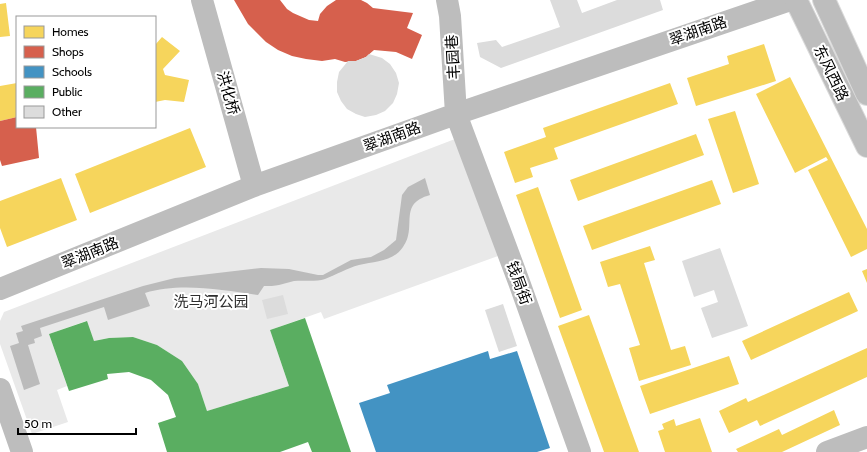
<svg xmlns="http://www.w3.org/2000/svg" width="867" height="452" font-family="Cabin,'Noto Sans SC',sans-serif">
<style>
.green{fill:#e9e9e9}
.water{fill:#bbb}
.homes{fill:#f6d55c}
.shops{fill:#d6604d}
.schools{fill:#4393c3}
.public{fill:#5aae61}
.building{fill:#dcdcdc}
.lines{fill:none;stroke-linecap:round;stroke-linejoin:round}
.major-casing{stroke:#dbdbdb;stroke-width:24}
.minor{stroke:#bdbdbd;stroke-width:22}
.major{stroke:#bdbdbd;stroke-width:22}
.labels{text-anchor:middle;dominant-baseline:central;stroke-width:4;stroke-linejoin:round;paint-order:stroke}
.street-label{font-size:15px;fill:#000;stroke:#fff}
.park-label{font-size:15px;fill:#2e2e2e;stroke:#fff}
</style>
<rect width="100%" height="100%" fill="#fff"/>
<path class="green" d="M 455,139 L 498,256 L 324,319 L 321,312 L 270,330 L 289,386 L 207,411 L 198,384 L 182,361 L 157,345 L 133,337 L 109,338 L 94,341 L 86,321 L 49,334 L 67,386 L 57,390 L 68,422 L 32,434 L 0,344 L 0,321 L 4,312 Z"/>
<path class="water" d="M 425,178 L 430,195 C 397,204 418,227 403,247 C 393,262 375,261 359,265 C 347,268 336,275 325,279 C 316,282 304,280 294,281 C 289,282 284,284 279,285 C 275,286 269,286 264,286 L 258,295 C 223,290 180,282 145,293 L 150,306 L 108,320 L 104,307 L 40,328 L 42,336 L 34,339 L 35,343 L 28,345 L 40,384 L 24,390 L 10,346 L 19,343 L 16,333 L 23,331 L 21,326 L 143,286 L 175,278 L 261,268 L 289,269 L 318,275 L 323,275 L 351,260 L 371,257 L 384,250 L 396,240 L 402,195 L 408,187 Z"/>
<path class="homes" d="M 6,3 L 10,36 L 0,37 L 0,4 Z
M 162,37 L 180,51 L 163,69 L 165,75 L 189,80 L 184,102 L 165,100 L 155,102 L 155,45 Z
M 764,44 L 776,81 L 696,106 L 687,78 L 729,64 L 727,56 Z
M 790,77 L 867,229 L 867,249 L 851,257 L 808,170 L 828,160 L 826,157 L 795,173 L 756,94 Z
M 17,83 L 17,117 L 0,121 L 0,86 Z
M 670,83 L 678,104 L 554,148 L 558,159 L 530,168 L 533,177 L 515,183 L 504,152 L 546,137 L 543,128 Z
M 735,111 L 759,184 L 733,193 L 708,119 Z
M 190,128 L 206,167 L 90,213 L 75,174 Z
M 696,134 L 704,155 L 578,201 L 570,180 Z
M 61,178 L 77,220 L 7,247 L 0,228 L 0,201 Z
M 712,180 L 721,204 L 592,250 L 583,226 Z
M 538,187 L 582,310 L 560,318 L 516,195 Z
M 650,246 L 655,260 L 644,263 L 671,350 L 685,346 L 691,365 L 639,381 L 629,348 L 640,345 L 620,284 L 608,287 L 600,262 Z
M 867,269 L 867,283 L 862,271 Z
M 849,292 L 858,311 L 751,360 L 742,341 Z
M 589,315 L 639,452 L 604,452 L 558,326 Z
M 867,348 L 867,377 L 760,426 L 757,420 L 729,433 L 719,411 L 746,398 L 748,402 Z
M 729,356 L 739,384 L 650,414 L 640,386 Z
M 834,410 L 840,425 L 782,452 L 738,452 L 736,449 L 779,429 L 782,435 Z
M 700,418 L 712,452 L 665,452 L 658,431 L 664,429 L 662,424 L 674,419 L 676,426 Z"/>
<path class="shops" d="M 234,0 L 280,0 L 287,9 L 293,13 L 309,20 L 318,21 L 320,14 L 327,6 L 336,0 L 361,0 L 367,3 L 373,8 L 413,13 L 407,28 L 422,35 L 412,59 L 396,52 L 374,50 L 366,57 L 356,61 L 345,62 L 335,59 L 322,61 L 306,59 L 292,56 L 278,50 L 266,42 L 248,24 Z
M 17,117 L 17,127 L 36,127 L 39,158 L 2,166 L 0,160 L 0,121 Z"/>
<path class="schools" d="M 488,351 L 490,359 L 517,351 L 550,448 L 537,452 L 376,452 L 359,403 L 390,393 L 387,385 Z"/>
<path class="public" d="M 305,318 L 351,452 L 312,452 L 308,442 L 280,452 L 167,452 L 158,423 L 176,417 L 168,395 L 151,380 L 129,372 L 107,374 L 108,379 L 69,391 L 49,334 L 87,321 L 94,341 L 109,338 L 133,337 L 157,345 L 182,361 L 198,384 L 207,411 L 289,386 L 270,330 Z"/>
<path class="building" d="M 550,0 L 577,0 L 582,13 L 617,0 L 660,0 L 663,10 L 501,68 L 480,57 L 477,43 L 496,40 L 502,47 L 560,27 Z
M 369,54 L 382,58 L 390,64 L 396,73 L 399,83 L 397,94 L 393,103 L 385,111 L 376,115 L 365,117 L 356,114 L 347,109 L 341,101 L 337,92 L 337,82 L 339,72 L 348,61 L 356,61 L 366,57 Z
M 720,248 L 748,326 L 712,338 L 701,308 L 718,302 L 714,290 L 694,297 L 682,261 Z
M 283,295 L 288,314 L 267,319 L 262,300 Z
M 503,304 L 517,346 L 499,352 L 485,310 Z"/>
<g class="lines">
<defs>
<path id="major" d="M 796,0 L 867,146
M 824,0 L 867,94"/>
</defs>
<use href="#major" class="major-casing"/>
<path class="minor" d="M 202,0 L 254,186
M 447,0 L 450,16 L 456,114 L 519,282 L 580,452
M 0,289 L 254,186 L 456,114 L 790,0
M 0,389 L 22,452
M 827,452 L 867,437"/>
<use href="#major" class="major"/>
</g>
<g class="labels">
<g class="street-label">
<text transform="translate(698 31) rotate(-19)">翠湖南路</text>
<text transform="translate(453 57) rotate(-93)">丰园巷</text>
<text transform="translate(831 73) rotate(64)">东风西路</text>
<text transform="translate(228 93) rotate(74)">洪化桥</text>
<text transform="translate(392 137) rotate(-20)">翠湖南路</text>
<text transform="translate(90 253) rotate(-22)">翠湖南路</text>
<text transform="translate(519 283) rotate(70)">钱局街</text>
</g>
<g class="park-label">
<text x="211" y="302">洗马河公园</text>
</g>
</g>
<rect x="16" y="16" width="140" height="112" fill="#ffffff" stroke="#999999"/>
<rect x="24" y="26" width="20" height="12" fill="#f6d55c" stroke="#999999"/>
<text x="52" y="36" font-size="12" fill="#000000">Homes</text>
<rect x="24" y="46" width="20" height="12" fill="#d6604d" stroke="#999999"/>
<text x="52" y="56" font-size="12" fill="#000000">Shops</text>
<rect x="24" y="66" width="20" height="12" fill="#4393c3" stroke="#999999"/>
<text x="52" y="76" font-size="12" fill="#000000">Schools</text>
<rect x="24" y="86" width="20" height="12" fill="#5aae61" stroke="#999999"/>
<text x="52" y="96" font-size="12" fill="#000000">Public</text>
<rect x="24" y="106" width="20" height="12" fill="#dcdcdc" stroke="#999999"/>
<text x="52" y="116" font-size="12" fill="#000000">Other</text>
<path d="M18 428v6h118v-6" fill="none" stroke="#000000" stroke-width="2"/>
<text x="24" y="428" font-size="12" fill="#000000" stroke="#ffffff" stroke-width="3" paint-order="stroke">50 m</text>
</svg>
